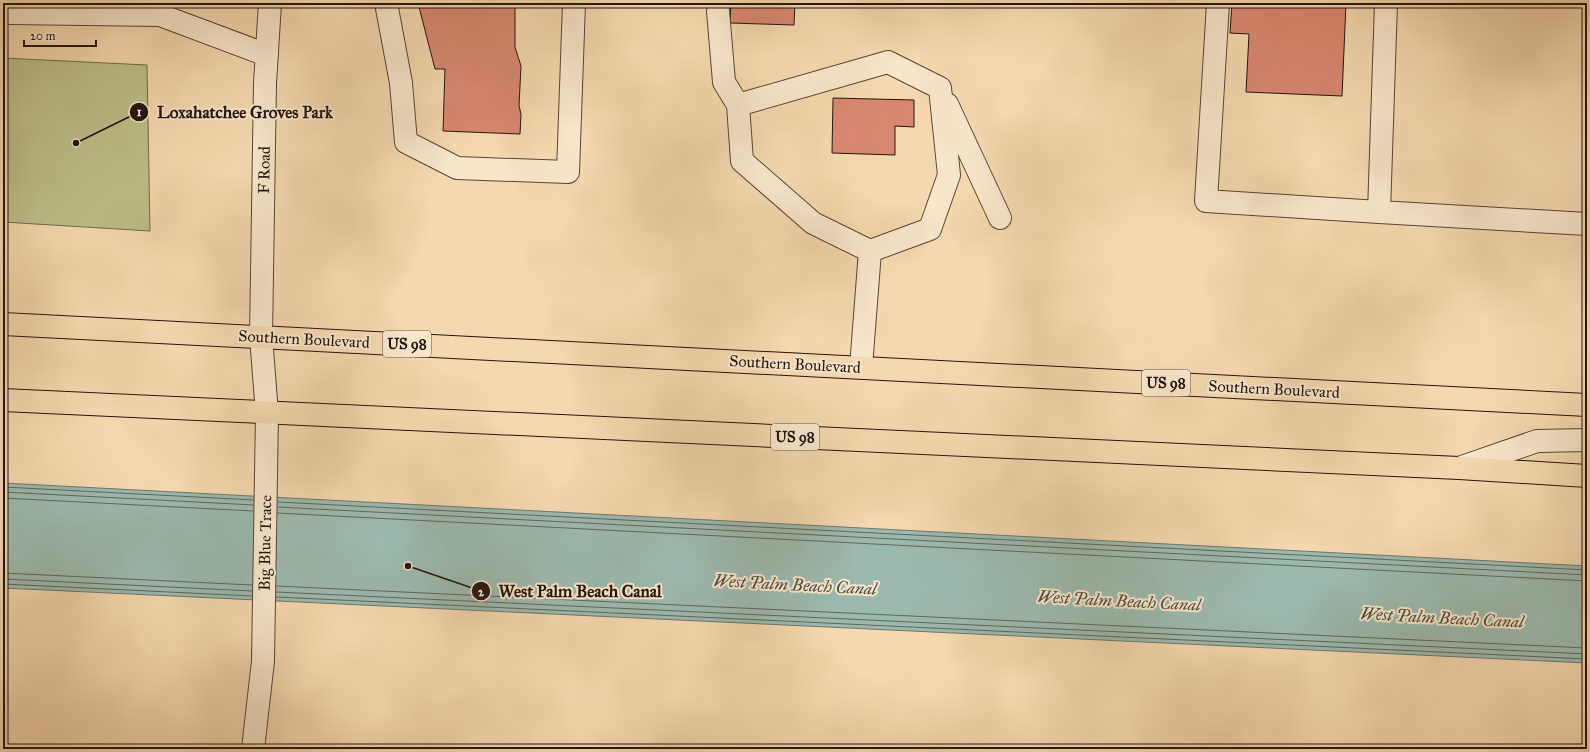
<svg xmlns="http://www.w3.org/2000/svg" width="1590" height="752" font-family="'IM FELL Great Primer',serif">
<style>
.green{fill:#bcbf8b;stroke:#706a4c}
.water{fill:#9cb9ae;stroke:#6c776e}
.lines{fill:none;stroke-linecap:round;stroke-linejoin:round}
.shore{stroke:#60665e;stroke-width:1}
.building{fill:#d88871;stroke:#24140d}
.minor-casing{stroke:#584536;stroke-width:24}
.highway-casing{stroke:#24140d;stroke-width:24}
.minor{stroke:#f8e6cb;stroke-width:22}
.highway{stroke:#f5d8af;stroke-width:22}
.labels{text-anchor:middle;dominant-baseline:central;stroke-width:4;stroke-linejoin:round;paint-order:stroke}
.shield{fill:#f8e6cb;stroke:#645346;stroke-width:1}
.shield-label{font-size:15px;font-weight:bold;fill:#24140d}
.street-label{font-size:16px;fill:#24140d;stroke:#f8e6cb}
.water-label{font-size:17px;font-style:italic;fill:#4e4e45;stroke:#f8e6cb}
.leader{fill:none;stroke:#24140d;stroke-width:1.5}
.callout-dot{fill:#24140d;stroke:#f8e6cb;stroke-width:1.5}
.mark-label{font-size:12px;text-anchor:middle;font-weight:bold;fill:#fff}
.callout-label{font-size:17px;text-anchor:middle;font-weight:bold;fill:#24140d;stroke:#f8e6cb;stroke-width:4;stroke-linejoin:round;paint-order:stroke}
</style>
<rect width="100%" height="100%" fill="#f5d8af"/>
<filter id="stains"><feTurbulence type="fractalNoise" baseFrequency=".005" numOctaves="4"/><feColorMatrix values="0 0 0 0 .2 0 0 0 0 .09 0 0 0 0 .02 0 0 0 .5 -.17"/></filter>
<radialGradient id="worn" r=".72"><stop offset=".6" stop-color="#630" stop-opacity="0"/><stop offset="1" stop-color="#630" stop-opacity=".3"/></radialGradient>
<path class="green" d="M 3,58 L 147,65 L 150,231 L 3,222 Z"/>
<path class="water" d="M 3,483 L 1587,566 L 1587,663 L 3,588 Z"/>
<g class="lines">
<path class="shore" d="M 3,487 L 254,500
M 3,492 L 254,505
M 3,498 L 253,511
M 278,502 L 1587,570
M 277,507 L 1587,575
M 277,513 L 1587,581
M 3,573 L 252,585
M 3,579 L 252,591
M 3,584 L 252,596
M 276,586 L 1587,648
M 276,592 L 1587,654
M 276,597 L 1587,659"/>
</g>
<path class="building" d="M 418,3 L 515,3 L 515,47 L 521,66 L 519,106 L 521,114 L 520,134 L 443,131 L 445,69 L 435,69 Z
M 731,3 L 795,3 L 794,25 L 730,23 Z
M 1232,3 L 1346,3 L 1342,96 L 1246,92 L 1249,34 L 1230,33 Z
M 833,98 L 914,100 L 914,127 L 895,126 L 895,155 L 832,153 Z"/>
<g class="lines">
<defs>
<path id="minor" d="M 160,3 L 160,15 L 267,55
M 386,3 L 401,83 L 406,142 L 457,168 L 568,172 L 574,3
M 1218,3 L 1206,201 L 1379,212
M 1386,3 L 1379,212 L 1587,224
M 718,11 L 724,82 L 738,105
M 10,13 L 160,15
M 947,104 L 1000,218
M 861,367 L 870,251 L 930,229 L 949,175 L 940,88 L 888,62 L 738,105 L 742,161 L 813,223 L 870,251
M 1459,468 L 1537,441 L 1587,440
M 253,749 L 263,661 L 267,413 L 261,337 L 265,83 L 270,3"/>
<path id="highway" d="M 3,324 L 1587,405
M 3,400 L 1459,468 L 1587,476"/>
</defs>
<use href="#minor" class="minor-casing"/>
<use href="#highway" class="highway-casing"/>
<use href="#minor" class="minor"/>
<use href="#highway" class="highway"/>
</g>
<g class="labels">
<g class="shield">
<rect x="383" y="331" width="48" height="26" rx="3"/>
<rect x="1142" y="370" width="48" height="26" rx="3"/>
<rect x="771" y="424" width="48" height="26" rx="3"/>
</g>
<g class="shield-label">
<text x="407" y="344">US 98</text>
<text x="1166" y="383">US 98</text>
<text x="795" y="437">US 98</text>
</g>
<g class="street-label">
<text transform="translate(264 170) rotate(-89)">F Road</text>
<text transform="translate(304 339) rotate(3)">Southern Boulevard</text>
<text transform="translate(795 364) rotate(3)">Southern Boulevard</text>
<text transform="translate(1274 389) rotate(3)">Southern Boulevard</text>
<text transform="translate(265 543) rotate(-89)">Big Blue Trace</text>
</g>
<g class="water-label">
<text transform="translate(795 585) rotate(3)">West Palm Beach Canal</text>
<text transform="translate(1119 601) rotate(3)">West Palm Beach Canal</text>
<text transform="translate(1442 618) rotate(3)">West Palm Beach Canal</text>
</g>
</g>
<path class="leader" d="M76 143L139 112M408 566L481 591"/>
<g class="callout-dot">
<circle cx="76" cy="143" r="4"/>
<circle cx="408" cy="566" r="4"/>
<circle cx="139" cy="112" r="10"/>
<circle cx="481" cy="591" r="10"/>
</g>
<g class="mark-label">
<text x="139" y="116">1</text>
<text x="481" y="596">2</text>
</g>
<g class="callout-label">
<text x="245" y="118">Loxahatchee Groves Park</text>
<text x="580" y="597">West Palm Beach Canal</text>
</g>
<rect width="1590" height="752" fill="none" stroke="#f5d8af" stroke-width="16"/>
<rect x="4" y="4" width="1582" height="744" fill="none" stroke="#24140d" stroke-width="2"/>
<rect x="8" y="8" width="1574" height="736" fill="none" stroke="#24140d"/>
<path d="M24 40v6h72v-6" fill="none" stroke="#24140d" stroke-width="2"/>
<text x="30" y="40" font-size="12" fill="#24140d" stroke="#f8e6cb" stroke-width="3" paint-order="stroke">20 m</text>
<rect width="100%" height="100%" filter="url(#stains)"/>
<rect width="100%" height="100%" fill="url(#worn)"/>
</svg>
